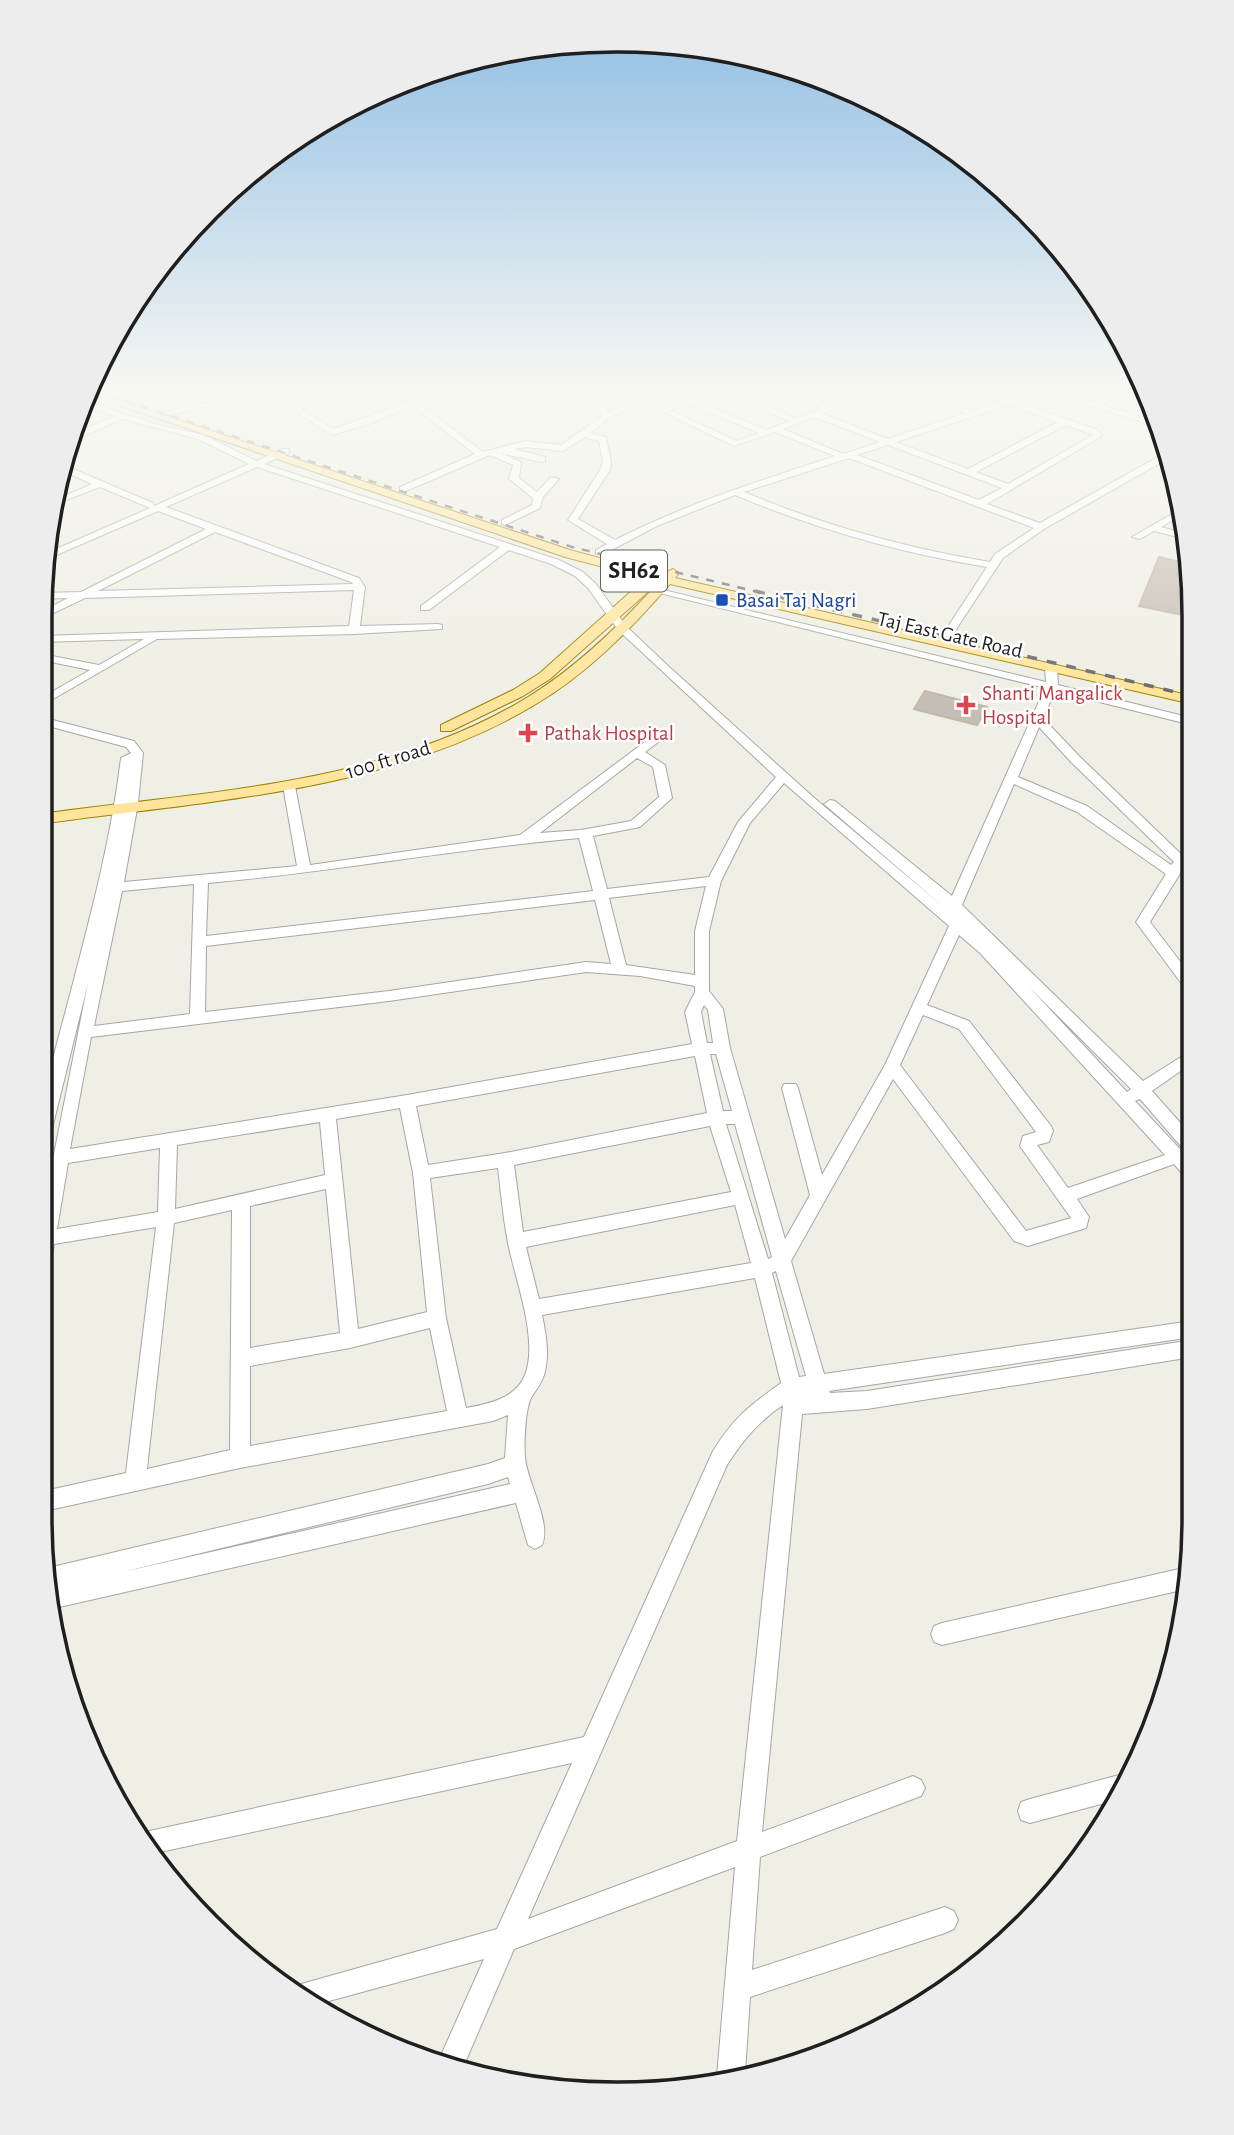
<svg xmlns="http://www.w3.org/2000/svg" width="1234" height="2135" font-family="'Alegreya Sans',sans-serif">
<style>
.building{fill:#c5beb4;stroke:#c3b8a7;stroke-width:2}
.lines{fill:none;stroke-linecap:round;stroke-linejoin:round}
.minor-casing{stroke:#a6a6a6;stroke-width:2}
.major-casing{stroke:#9b8200;stroke-width:2}
.minor{fill:#fff;fill-rule:evenodd}
.major{fill:#ffe59c;fill-rule:evenodd}
.rail-far1{stroke:#6d6d6d;stroke-width:2.5;stroke-dasharray:8 8;stroke-linecap:butt}
.rail{stroke:#6d6d6d;stroke-width:3.5;stroke-dasharray:10 10;stroke-linecap:butt}
.transit-dot{fill:#1a4fb4;stroke:#fff;stroke-width:2.5}
.health-dot{fill:#e0444e;stroke:#fff;stroke-width:2.5}
.labels{text-anchor:middle;dominant-baseline:central;stroke-width:5;stroke-linejoin:round;paint-order:stroke}
.far-transit-label{font-size:21px;fill:#164399;stroke:#fff;text-anchor:start}
.far-street-label{font-size:21px;fill:#1f1f1f;stroke:#fff}
.far-health-label{font-size:21px;fill:#be3a42;stroke:#fff;text-anchor:start}
.shield{fill:#fff;stroke:#626262;stroke-width:2}
.shield-label{font-size:24px;font-weight:bold;fill:#1f1f1f}
.rim{fill:none;stroke:#1f1f1f;stroke-width:3.5}
</style>
<rect width="100%" height="100%" fill="#f0efe5"/>
<path class="building" d="M 1159,557 L 1189,564 L 1192,617 L 1139,606 Z
M 925,691 L 987,707 L 977,725 L 914,709 Z"/>
<g class="lines">
<defs>
<path id="minor" d="M 254,391 L 275,391 L 333,429 L 408,402 L 401,391 L 409,391 L 416,401 L 483,452 L 526,441 L 561,445 L 602,416 L 593,402 L 523,402 L 519,400 L 520,398 L 596,398 L 608,412 L 651,391 L 661,391 L 609,418 L 590,433 L 606,437 L 611,462 L 610,470 L 578,519 L 615,540 C 685,504 760,481 835,456 L 775,432 L 734,446 L 659,410 L 703,391 L 713,391 L 694,400 L 767,430 L 789,421 L 717,391 L 727,391 L 796,418 L 822,409 L 786,391 L 796,391 L 830,406 L 869,391 L 880,391 L 823,414 L 888,439 L 965,413 L 912,391 L 922,391 L 973,411 L 1001,402 L 973,391 L 984,391 L 1009,399 L 1035,391 L 1056,391 L 1094,402 L 1120,391 L 1130,391 L 1102,405 L 1159,423 L 1162,428 L 1046,392 L 1017,402 L 1098,430 L 1102,436 L 987,504 L 1040,523 L 1165,453 L 1167,453 L 1169,458 L 1044,529 L 1003,558 L 953,634 L 948,637 L 943,634 L 987,567 C 900,553 816,529 735,495 L 657,526 L 604,554 L 596,554 L 596,550 L 607,544 L 568,520 L 600,470 L 603,462 L 599,441 L 585,437 L 563,451 L 526,447 L 514,449 L 545,457 L 545,461 L 542,462 L 500,453 L 521,462 L 519,478 L 537,492 L 551,477 L 559,479 L 543,497 L 540,508 L 505,525 L 502,524 L 502,520 L 532,505 L 533,498 L 509,479 L 513,465 L 490,455 L 406,491 L 400,491 L 400,487 L 475,454 L 412,406 L 369,424 L 332,435 L 267,393 L 168,415 L 164,412 ZM 687,403 L 759,433 L 737,441 L 670,410 ZM 1009,405 L 1058,422 L 968,469 L 896,442 ZM 815,417 L 880,442 L 843,454 L 783,429 ZM 1066,425 L 1093,435 L 1008,484 L 976,472 ZM 888,445 L 1002,488 L 979,500 L 857,455 ZM 849,458 L 1034,528 L 995,554 L 990,562 C 905,548 823,525 744,492 Z
M 86,401 L 155,424 L 204,435 L 256,461 L 283,449 L 289,449 L 289,453 L 264,464 L 559,560 L 583,572 L 596,584 L 626,626 L 666,664 L 812,796 L 946,909 L 824,804 L 830,800 L 835,801 L 952,896 L 1045,688 L 655,592 L 655,588 L 1046,682 L 1045,668 L 1051,665 L 1057,668 L 1058,685 L 1192,718 L 1192,725 L 1055,691 L 1043,718 L 1079,756 L 1181,854 L 1192,848 L 1192,858 L 1186,864 L 1150,922 L 1192,977 L 1192,992 L 1187,991 L 1136,922 L 1166,874 L 1077,812 L 1014,784 L 962,905 L 1143,1081 L 1192,1050 L 1192,1063 L 1152,1091 L 1192,1136 L 1192,1153 L 1186,1152 L 1140,1099 L 1135,1101 L 1192,1162 L 1192,1180 L 1186,1178 L 1174,1164 L 1077,1199 L 1089,1217 L 1086,1228 L 1028,1246 L 1014,1241 L 893,1079 L 791,1261 L 824,1374 L 1192,1321 L 1192,1337 L 829,1391 L 830,1393 L 867,1391 L 1192,1340 L 1192,1357 L 867,1409 L 802,1414 L 762,1832 L 913,1776 L 921,1780 L 925,1788 L 921,1796 L 760,1857 L 752,1970 L 945,1907 L 954,1911 L 958,1920 L 954,1929 L 945,1933 L 750,1997 L 745,2073 L 719,2079 L 717,2076 L 735,1867 L 514,1949 L 461,2072 L 438,2062 L 484,1959 L 314,2005 L 296,1997 L 287,1988 L 497,1929 L 572,1763 L 151,1854 L 140,1833 L 584,1737 L 713,1451 C 734,1417 749,1406 781,1383 L 755,1278 L 542,1315 C 546,1334 550,1355 544,1375 C 541,1384 536,1390 531,1398 C 525,1410 524,1444 525,1457 C 527,1482 552,1523 542,1545 L 535,1549 L 528,1545 L 516,1503 L 55,1608 L 48,1568 L 488,1464 L 505,1458 L 508,1415 L 493,1421 L 240,1468 L 40,1512 L 40,1492 L 126,1473 L 156,1227 L 54,1244 L 47,1281 L 41,1283 L 41,1220 L 88,983 L 49,1141 L 47,1146 L 41,1148 C 39,1098 56,1050 68,1002 C 89,922 111,841 121,758 L 131,753 L 126,747 L 41,724 L 41,717 L 134,741 L 143,753 L 138,803 L 124,882 L 297,866 L 283,786 L 289,782 L 295,786 L 310,865 L 520,835 L 661,730 L 667,734 L 665,737 L 645,752 L 665,765 L 672,798 L 640,827 L 593,836 L 607,889 L 709,877 L 738,822 L 776,777 L 618,630 L 588,588 L 575,576 L 551,564 L 509,550 L 429,610 L 421,610 L 421,606 L 500,547 L 257,467 L 166,507 L 359,578 L 365,587 L 360,626 L 438,624 L 442,625 L 442,629 L 354,634 L 157,639 L 41,706 L 41,698 L 90,670 L 41,660 L 41,654 L 99,665 L 144,639 L 41,642 L 41,636 L 349,626 L 354,590 L 85,598 L 41,619 L 41,612 L 68,598 L 41,599 L 41,593 L 81,592 L 206,529 L 158,511 L 45,560 L 47,553 L 150,508 L 100,487 L 56,504 L 58,499 L 92,484 L 63,471 L 64,465 L 153,503 L 154,506 L 249,464 L 198,439 L 123,419 L 69,442 L 70,435 L 115,416 L 84,405 ZM 215,532 L 351,582 L 353,584 L 98,591 ZM 1039,727 L 1071,762 L 1174,862 L 1171,865 L 1087,806 L 1018,777 ZM 637,758 L 653,767 L 659,797 L 631,821 L 581,830 L 540,833 ZM 784,783 L 949,926 L 885,1065 L 822,1175 L 798,1088 L 796,1084 L 784,1084 L 782,1088 L 810,1195 L 785,1239 L 730,1048 L 723,1009 L 709,991 L 709,931 L 721,881 L 750,823 ZM 579,838 L 593,891 L 206,936 L 208,883 C 332,872 455,849 579,838 ZM 194,884 L 190,1014 L 94,1026 L 122,891 ZM 706,886 L 695,931 L 695,975 L 626,965 L 609,898 ZM 595,900 L 611,964 L 586,962 L 389,991 L 205,1012 L 206,946 ZM 959,935 L 980,953 L 1165,1155 L 1068,1188 L 1037,1145 L 1049,1142 L 1053,1131 L 1051,1126 L 969,1021 L 927,1005 ZM 586,972 L 640,976 L 695,986 L 695,992 L 685,1012 L 692,1044 L 407,1095 L 70,1149 L 91,1037 L 389,1001 ZM 1029,987 L 1131,1089 L 1127,1092 ZM 704,1005 L 708,1010 L 713,1043 L 707,1043 L 701,1012 ZM 923,1015 L 959,1029 L 1036,1132 L 1023,1136 L 1020,1146 L 1071,1218 L 1026,1231 L 900,1065 ZM 710,1054 L 716,1054 L 732,1111 L 723,1111 ZM 695,1056 L 707,1113 L 505,1153 L 428,1165 L 416,1106 ZM 400,1108 L 413,1173 L 427,1312 L 358,1329 L 336,1119 ZM 320,1122 L 325,1175 L 175,1209 L 177,1145 ZM 726,1124 L 735,1124 L 772,1257 L 768,1259 ZM 710,1126 L 731,1192 L 523,1232 L 514,1165 ZM 160,1148 L 158,1212 L 57,1229 L 68,1163 ZM 498,1168 C 501,1193 503,1218 508,1243 C 515,1279 539,1340 525,1375 C 515,1399 488,1404 466,1408 L 446,1318 L 430,1178 ZM 326,1189 L 340,1333 L 250,1348 L 250,1206 ZM 735,1205 L 751,1263 L 539,1299 L 526,1247 ZM 232,1210 L 230,1450 L 147,1469 L 174,1223 ZM 776,1271 L 806,1376 L 799,1377 L 772,1273 ZM 430,1328 L 447,1411 L 250,1446 L 250,1366 L 350,1348 ZM 783,1405 L 737,1841 L 528,1919 L 727,1465 C 743,1440 759,1421 783,1405 ZM 508,1477 L 510,1484 L 118,1573 L 488,1484 Z
M 1179,510 L 1180,516 L 1161,527 L 1183,533 L 1185,539 L 1154,531 L 1140,539 L 1132,537 Z
M 1188,1567 L 1190,1568 L 1186,1589 L 942,1645 L 934,1642 L 931,1634 L 934,1626 L 942,1623 Z
M 1123,1774 L 1127,1776 L 1116,1800 L 1030,1823 L 1021,1820 L 1018,1811 L 1021,1802 L 1030,1799 Z"/>
<path id="major" d="M 91,391 L 573,551 L 653,572 L 661,568 L 667,572 L 673,569 L 679,573 L 675,578 L 1192,696 L 1192,704 L 670,584 C 631,629 587,674 536,704 C 388,793 209,800 41,824 L 41,814 C 205,791 383,786 528,697 C 577,667 620,625 659,582 L 550,679 L 523,696 L 451,731 L 441,731 L 441,725 L 513,690 L 540,673 L 646,578 L 565,557 L 89,395 Z"/>
</defs>
<use href="#minor" class="minor-casing"/>
<use href="#major" class="major-casing"/>
<use href="#minor" class="minor"/>
<use href="#major" class="major"/>
<path class="rail-far1" d="M 95,391 L 572,547 L 762,593"/>
<path class="rail" d="M 755,591 L 1192,696"/>
</g>
<linearGradient id="sky" x2="0" y2="1"><stop stop-color="#8dbce4"/><stop offset="0.57" stop-color="#f8f8f3"/><stop offset="1" stop-color="#f8f8f3" stop-opacity="0"/></linearGradient>
<rect width="1234" height="690" fill="url(#sky)"/>
<rect class="transit-dot" x="715" y="593" width="14" height="14" rx="3.5"/>
<g class="health-dot">
<path d="M962.5 694.5h7v7h7v7h-7v7h-7v-7h-7v-7h7z"/>
<path d="M524.5 722.5h7v7h7v7h-7v7h-7v-7h-7v-7h7z"/>
</g>
<g class="labels">
<g class="far-transit-label">
<text x="736" y="600">Basai Taj Nagri</text>
</g>
<g class="far-street-label">
<text transform="translate(950 635) rotate(13)">Taj East Gate Road</text>
<text transform="translate(388 760) rotate(-17)">100 ft road</text>
</g>
<g class="far-health-label">
<text x="982" y="693">Shanti Mangalick<tspan x="982" dy="24">Hospital</tspan></text>
<text x="544" y="733">Pathak Hospital</text>
</g>
<rect class="shield" x="601" y="550.5" width="66" height="41" rx="5"/>
<g class="shield-label">
<text x="634" y="571">SH62</text>
</g>
</g>
<path d="M0 0H1234V2135H0ZM616 52H618A564 564 0 0 1 1182 616V1518A564 564 0 0 1 618 2082H616A564 564 0 0 1 52 1518V616A564 564 0 0 1 616 52Z" fill="#ededed" fill-rule="evenodd"/>
<path class="rim" d="M616 52H618A564 564 0 0 1 1182 616V1518A564 564 0 0 1 618 2082H616A564 564 0 0 1 52 1518V616A564 564 0 0 1 616 52Z"/>
</svg>
